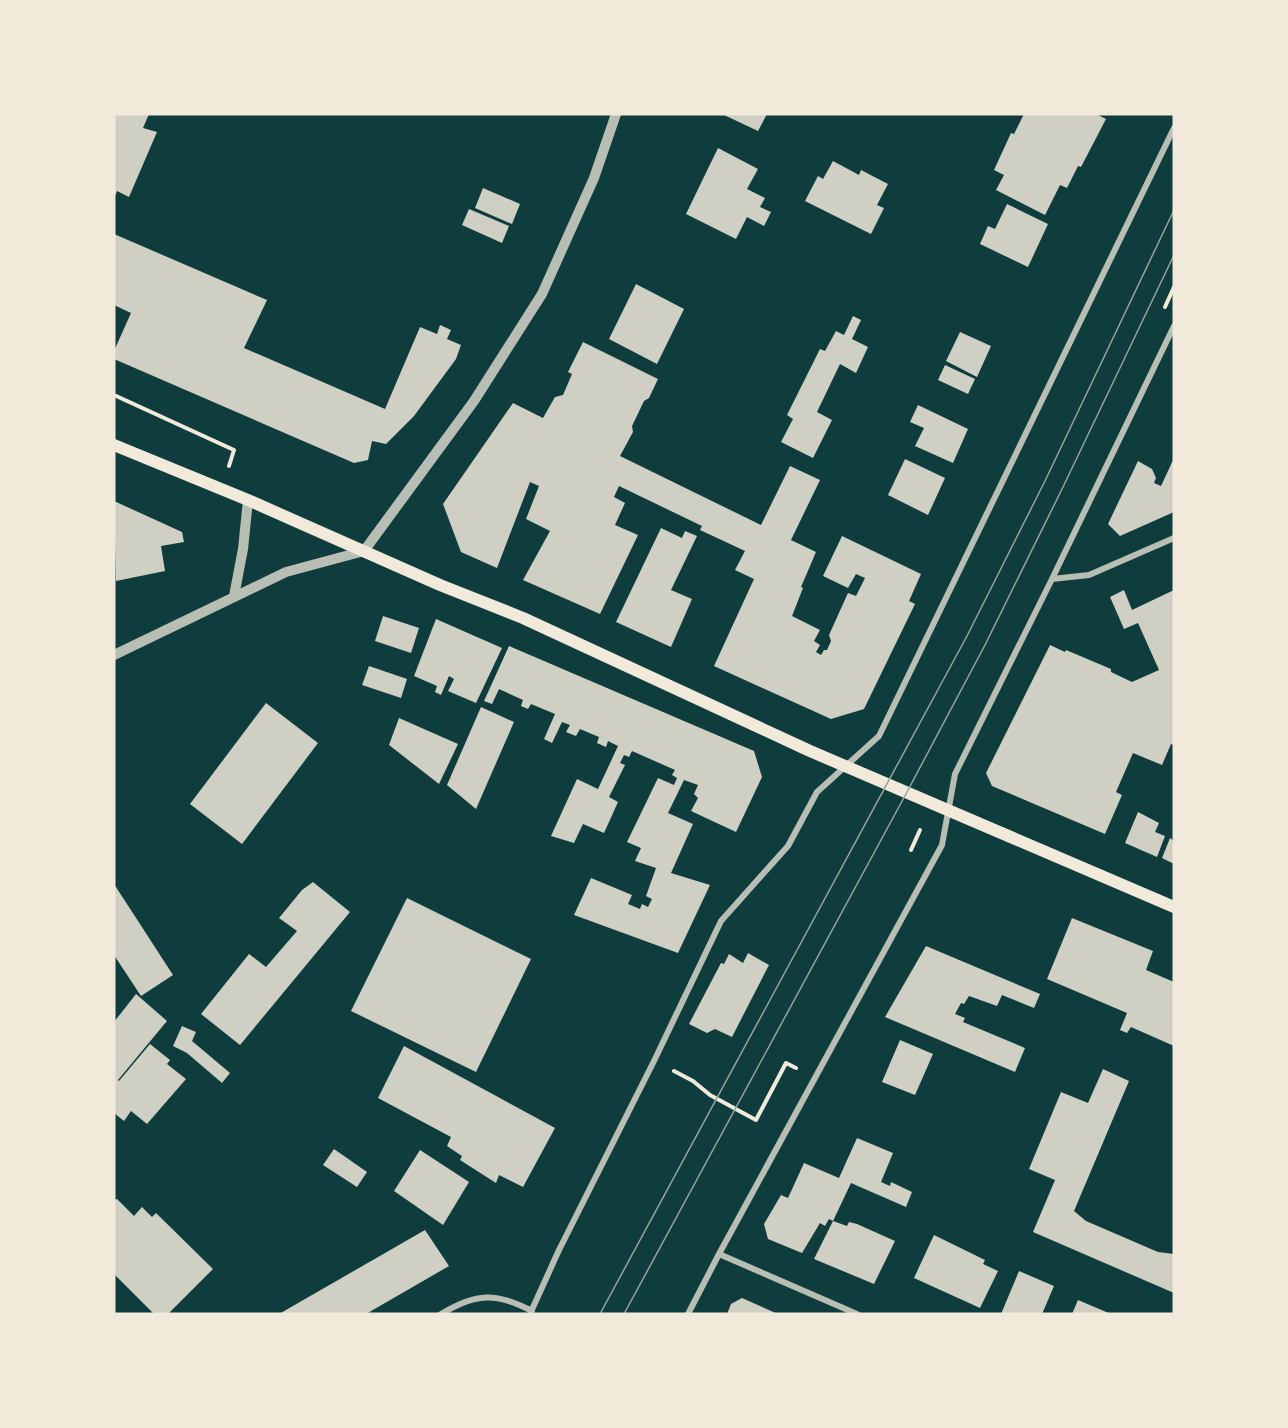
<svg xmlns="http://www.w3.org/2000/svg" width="1288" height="1428" font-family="Manrope,sans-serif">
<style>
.building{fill:#cfcfc3}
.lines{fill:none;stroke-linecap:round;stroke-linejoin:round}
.path{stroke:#f1e9da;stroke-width:4}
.minor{stroke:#b8beb3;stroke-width:6}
.tertiary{stroke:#b8beb3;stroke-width:10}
.secondary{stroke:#f1e9da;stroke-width:12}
.tram{stroke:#97a49c;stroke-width:1.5}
</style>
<rect width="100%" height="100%" fill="#0f3d3e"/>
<path class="building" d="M 114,114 L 149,114 L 143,128 L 157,132 L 129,197 L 117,191 L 114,198 Z
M 722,114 L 767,114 L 758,131 Z
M 1024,114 L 1096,114 L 1106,119 L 1081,167 L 1078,166 L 1067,188 L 1060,185 L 1045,215 L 996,190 L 1004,175 L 994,170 L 1011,133 L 1014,134 Z
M 718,148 L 758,169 L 747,189 L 765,198 L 760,207 L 771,212 L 764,226 L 747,217 L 736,239 L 686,214 Z
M 833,161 L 859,175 L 861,170 L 888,184 L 877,205 L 884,208 L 871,234 L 805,201 L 818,176 L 823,179 Z
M 483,188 L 520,204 L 512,224 L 475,208 Z
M 1007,204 L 1048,224 L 1028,267 L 980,244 L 988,226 L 995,229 Z
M 469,209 L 509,226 L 502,243 L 462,225 Z
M 114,234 L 267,300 L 244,348 L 385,409 L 420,327 L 437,334 L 440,325 L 451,330 L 447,339 L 461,345 L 456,359 L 414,416 L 386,444 L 372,441 L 368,460 L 354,463 L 114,359 L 114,351 L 131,313 L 114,305 Z
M 636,284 L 684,309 L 657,364 L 609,339 Z
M 853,316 L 861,320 L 852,339 L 868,347 L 856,373 L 840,364 L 817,412 L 832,420 L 813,458 L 781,442 L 793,419 L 787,415 L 820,349 L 825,351 L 836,331 L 844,335 Z
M 960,332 L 991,346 L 977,377 L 946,361 Z
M 583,342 L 658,379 L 649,398 L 644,401 L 632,426 L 633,432 L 620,456 L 761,525 L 790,466 L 820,480 L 791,540 L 816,552 L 801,587 L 803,588 L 792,616 L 820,630 L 814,641 L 820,645 L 816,652 L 821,655 L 824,650 L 827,650 L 831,641 L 829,635 L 848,593 L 856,596 L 865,578 L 856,574 L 848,588 L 823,576 L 842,536 L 921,574 L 909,601 L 915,604 L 864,709 L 831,719 L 714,666 L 754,579 L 735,570 L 745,551 L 700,530 L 702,526 L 619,486 L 614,497 L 625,503 L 615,525 L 638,535 L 600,614 L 523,580 L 550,531 L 526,519 L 539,486 L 530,482 L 497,568 L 461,552 L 443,504 L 513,403 L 543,418 L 555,397 L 563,395 L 572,374 L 568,372 Z
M 945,365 L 975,379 L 968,394 L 938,380 Z
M 918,405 L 968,429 L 953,463 L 915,446 L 924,428 L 910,422 Z
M 1174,458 L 1174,512 L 1120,536 L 1108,524 L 1138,461 L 1152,469 L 1156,478 L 1154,483 L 1161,486 Z
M 905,459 L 945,478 L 928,515 L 888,495 Z
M 114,501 L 182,532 L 184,542 L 161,546 L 165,571 L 116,581 Z
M 661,528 L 682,538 L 685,531 L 697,536 L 671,590 L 692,599 L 671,647 L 616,622 Z
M 1124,590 L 1132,610 L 1174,590 L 1174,745 L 1171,744 L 1162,765 L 1133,753 L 1116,792 L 1122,795 L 1105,834 L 992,786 L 986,773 L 1050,645 L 1065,652 L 1066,650 L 1111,669 L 1111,672 L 1132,682 L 1159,670 L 1138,623 L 1124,629 L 1110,597 Z
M 383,616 L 419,628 L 411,653 L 375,641 Z
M 436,619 L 502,648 L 476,703 L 448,691 L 454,679 L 449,676 L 441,695 L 435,692 L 437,686 L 414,676 Z
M 509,646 L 754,751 L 762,777 L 736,832 L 691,811 L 698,798 L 694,794 L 698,785 L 684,780 L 668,813 L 693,824 L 671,873 L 710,885 L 678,953 L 574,915 L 591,878 L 632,895 L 628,904 L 640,909 L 642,904 L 648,907 L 652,899 L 646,896 L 656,868 L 635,861 L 641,848 L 627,842 L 658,778 L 674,785 L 677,778 L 672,775 L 675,770 L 632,751 L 629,757 L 624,755 L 620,763 L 625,765 L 609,797 L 618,802 L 604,833 L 583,824 L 574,843 L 551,836 L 577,779 L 598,789 L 618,746 L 608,741 L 606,747 L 597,743 L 599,737 L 580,729 L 576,736 L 566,732 L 570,725 L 562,722 L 552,743 L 544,739 L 555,714 L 531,704 L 528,709 L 521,706 L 523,700 L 499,689 L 492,704 L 484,701 Z
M 369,666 L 407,679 L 401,698 L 362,685 Z
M 266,703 L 318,743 L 242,844 L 190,804 Z
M 481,707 L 514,722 L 476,809 L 447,785 Z
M 399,718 L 458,744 L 439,784 L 389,745 Z
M 1138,812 L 1159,823 L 1155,832 L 1165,836 L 1157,857 L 1125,843 Z
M 1170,838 L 1174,841 L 1174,864 L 1162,858 Z
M 313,882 L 350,912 L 240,1045 L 201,1014 L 249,954 L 266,967 L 297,931 L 279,918 L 302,890 Z
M 114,884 L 173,975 L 141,996 L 114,955 Z
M 407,898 L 531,959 L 476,1072 L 351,1011 Z
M 1072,918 L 1153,951 L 1146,970 L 1174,982 L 1174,1046 L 1131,1027 L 1127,1033 L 1120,1030 L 1127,1013 L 1047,979 Z
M 926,946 L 1040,994 L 1034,1008 L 1002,995 L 997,1006 L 969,996 L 964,1004 L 961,1003 L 955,1014 L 965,1018 L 963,1022 L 1025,1048 L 1015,1072 L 885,1017 Z
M 748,953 L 769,965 L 732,1037 L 715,1029 L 707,1033 L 689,1024 L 721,963 L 724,964 L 729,954 L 743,963 Z
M 136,994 L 167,1021 L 118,1080 L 119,1081 L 150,1044 L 170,1060 L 167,1064 L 186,1079 L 147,1124 L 131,1111 L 124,1121 L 114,1113 L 114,1022 Z
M 182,1026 L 196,1032 L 192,1041 L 230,1073 L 222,1083 L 187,1053 L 173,1046 Z
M 900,1040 L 933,1054 L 915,1095 L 882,1082 Z
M 404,1046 L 555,1128 L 523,1187 L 499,1175 L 496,1183 L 460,1160 L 462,1156 L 447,1146 L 451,1137 L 378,1098 Z
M 1103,1069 L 1129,1081 L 1074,1211 L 1086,1221 L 1158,1252 L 1174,1254 L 1174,1293 L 1033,1232 L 1055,1180 L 1029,1169 L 1061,1092 L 1088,1103 Z
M 857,1138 L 893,1153 L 881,1182 L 890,1186 L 891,1182 L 912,1192 L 906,1207 L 851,1183 L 833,1221 L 847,1226 L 849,1222 L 857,1224 L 895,1241 L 874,1284 L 814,1259 L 833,1221 L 829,1219 L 825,1226 L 820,1223 L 802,1253 L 768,1239 L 764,1224 L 781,1195 L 788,1198 L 804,1163 L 839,1178 Z
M 334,1149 L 367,1172 L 357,1187 L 323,1165 Z
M 420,1150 L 469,1182 L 443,1225 L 394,1191 Z
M 117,1199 L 134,1216 L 142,1207 L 152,1217 L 156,1213 L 213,1269 L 168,1314 L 154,1314 L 114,1274 L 114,1200 Z
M 425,1230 L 449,1266 L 366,1314 L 279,1314 Z
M 934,1235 L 985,1260 L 983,1264 L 998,1271 L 980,1308 L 914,1278 Z
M 1019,1271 L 1054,1286 L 1042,1314 L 1001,1314 Z
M 742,1298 L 778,1314 L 727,1314 L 731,1304 Z
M 1078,1300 L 1111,1314 L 1072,1314 Z"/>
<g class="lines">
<path class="path" d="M 1165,307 L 1174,287
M 114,395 L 234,450 L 229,466
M 911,850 L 920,830
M 674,1071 L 693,1081 L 710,1095 L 756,1120 L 786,1063 L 796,1068"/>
<path class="minor" d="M 1052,579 L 1089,575 L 1174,538
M 719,1254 L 857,1314
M 441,1314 C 476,1293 496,1292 532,1311
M 530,1314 L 559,1250 L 654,1061 L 721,921 L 788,846 L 817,792 L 879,736 L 1174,128
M 688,1314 L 719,1254 L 942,845 L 955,774 L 1052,579 L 1174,326"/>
<path class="tertiary" d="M 234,596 L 243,549 L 248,500
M 114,655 L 286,572 L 364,551 L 474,401 L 542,294 L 594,178 L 616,114"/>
<path class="secondary" d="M 114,445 L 248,500 L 440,585 L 523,618 L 810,751 L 1174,907"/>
<path class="tram" d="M 600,1314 L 967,636 L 1045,481 L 1174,210
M 624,1314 L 907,792 L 985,645 L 1063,487 L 1174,255"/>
</g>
<rect width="1288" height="1428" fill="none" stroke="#f1e9da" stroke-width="231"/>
</svg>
